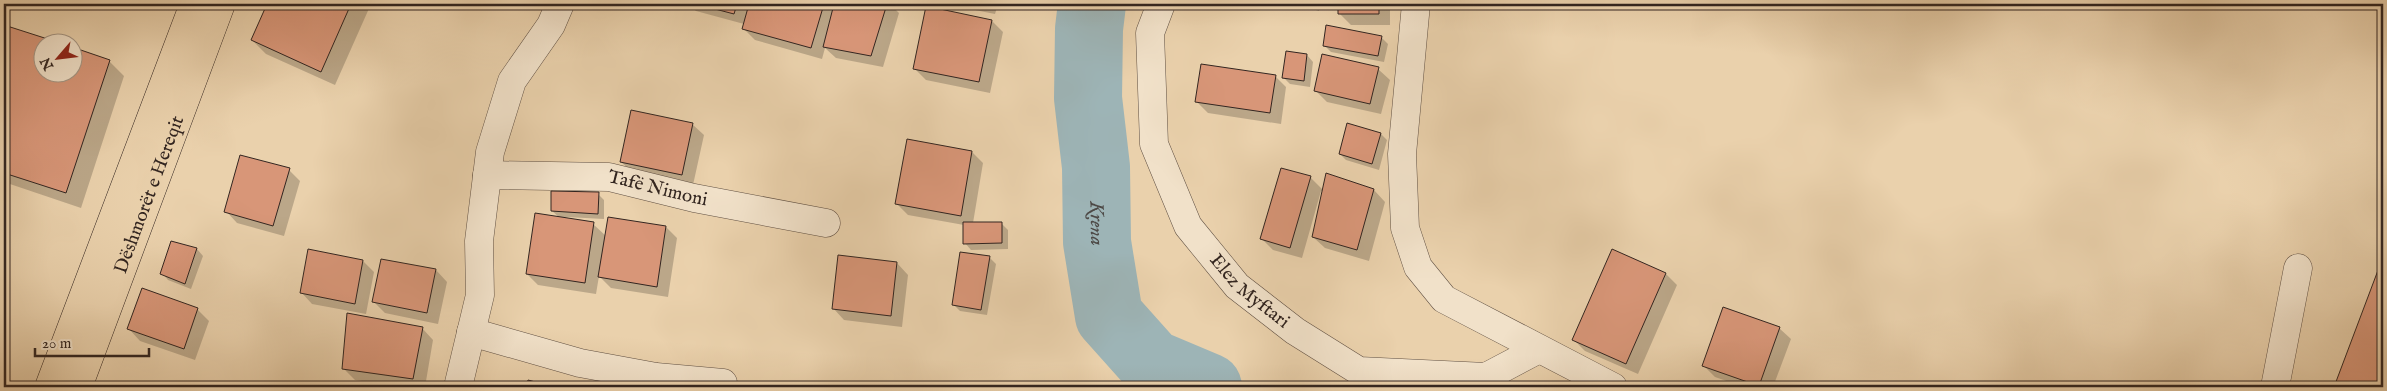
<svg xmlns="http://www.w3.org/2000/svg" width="2387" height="391" font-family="'IM FELL English',serif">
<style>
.shadow{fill:#0003}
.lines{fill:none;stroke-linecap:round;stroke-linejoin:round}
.river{stroke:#9db4b6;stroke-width:68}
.building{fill:#d89678;stroke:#322520}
.minor-casing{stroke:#605043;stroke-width:29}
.major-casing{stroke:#322520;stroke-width:29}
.minor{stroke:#f1e1c9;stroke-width:28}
.major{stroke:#ead1ac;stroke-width:28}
.labels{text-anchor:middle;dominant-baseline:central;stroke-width:4;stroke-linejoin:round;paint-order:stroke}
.street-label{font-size:19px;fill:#322520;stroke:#f1e1c9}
.water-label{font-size:20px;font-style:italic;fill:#4d4946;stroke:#f1e1c9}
</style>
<rect width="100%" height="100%" fill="#ead1ac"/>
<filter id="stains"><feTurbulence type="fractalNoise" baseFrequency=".004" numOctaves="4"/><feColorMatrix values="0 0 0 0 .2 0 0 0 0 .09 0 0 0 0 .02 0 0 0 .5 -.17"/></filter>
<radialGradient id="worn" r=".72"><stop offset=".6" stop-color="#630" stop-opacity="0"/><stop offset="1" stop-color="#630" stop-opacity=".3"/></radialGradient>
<path class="shadow" d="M 268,4 L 371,4 L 335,85 L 266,54 L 252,40 Z
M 688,4 L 890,4 L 899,13 L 883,67 L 836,58 L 825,48 L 822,59 L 755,40 L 743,28 L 744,24 L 696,11 Z
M 957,4 L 998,4 L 995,14 L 960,7 Z
M 1297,4 L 1321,4 L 1319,11 Z
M 1339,4 L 1390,4 L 1390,25 L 1351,25 L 1339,13 Z
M 992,21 L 1003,32 L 990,93 L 926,80 L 914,68 Z
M 4,26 L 53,42 L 42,42 L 42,72 L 72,72 L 109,61 L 124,76 L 81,208 L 4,182 Z
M 1381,37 L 1388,44 L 1384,62 L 1331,52 L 1324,45 Z
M 1307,55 L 1313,62 L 1310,87 L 1290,84 L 1283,77 Z
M 1378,69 L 1390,80 L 1381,114 L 1327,102 L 1315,90 Z
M 1275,76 L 1286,87 L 1281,124 L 1208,113 L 1196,101 Z
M 692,124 L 704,135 L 693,185 L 633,173 L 621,162 Z
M 1381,134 L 1387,140 L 1379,170 L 1346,160 L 1340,154 Z
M 972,152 L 983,163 L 973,223 L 1001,223 L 1008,230 L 1008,249 L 971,250 L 965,243 L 964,225 L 908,215 L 897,204 Z
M 289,170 L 300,181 L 284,236 L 237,223 L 226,211 Z
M 1327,175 L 1374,190 L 1385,202 L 1369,261 L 1325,248 L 1313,237 L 1323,191 L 1321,191 L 1302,258 L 1273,250 L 1262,239 L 1310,177 L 1323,190 Z
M 598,194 L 604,200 L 604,219 L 566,217 L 565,219 L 593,224 L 606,236 L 666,227 L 677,238 L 668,297 L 611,288 L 599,276 L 596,294 L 538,285 L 527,274 L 560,218 L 552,211 Z
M 172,242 L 197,249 L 203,256 L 191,289 L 168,280 L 162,273 Z
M 1613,250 L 1666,274 L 1677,285 L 1638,374 L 1585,351 L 1574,340 Z
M 989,257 L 996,264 L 987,315 L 960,311 L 953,304 Z
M 363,261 L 374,272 L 366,314 L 312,304 L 301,292 Z
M 2383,261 L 2383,387 L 2336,387 Z
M 897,263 L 908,275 L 902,327 L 844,320 L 833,308 Z
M 436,270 L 447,282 L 438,324 L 385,313 L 374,302 Z
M 197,309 L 209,321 L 195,360 L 140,341 L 129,329 Z
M 422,328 L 433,340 L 425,387 L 404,387 L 355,380 L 344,369 Z
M 1779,328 L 1791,339 L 1773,387 L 1744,387 L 1715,377 L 1704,366 Z"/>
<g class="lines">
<path class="river" id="s1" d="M 1092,4 L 1089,29 L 1088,98 L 1096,167 L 1097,242 L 1109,316 L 1151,363 L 1208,387"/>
</g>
<path class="building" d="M 267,4 L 351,4 L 321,72 L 251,40 Z
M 696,4 L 737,4 L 734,14 Z
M 749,4 L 824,4 L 811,48 L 742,29 Z
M 834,4 L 887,4 L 871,56 L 823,47 Z
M 1338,4 L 1379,4 L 1379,14 L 1338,14 Z
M 926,6 L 992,20 L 979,82 L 913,69 Z
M 4,25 L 57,42 L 42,42 L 42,72 L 72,72 L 72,47 L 110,60 L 66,193 L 4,173 Z
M 1326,25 L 1382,36 L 1378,56 L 1323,46 Z
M 1286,51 L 1307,54 L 1304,81 L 1282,78 Z
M 1322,54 L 1379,67 L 1370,104 L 1314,91 Z
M 1201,64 L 1276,75 L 1270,113 L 1195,102 Z
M 631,110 L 693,123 L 682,175 L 620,162 Z
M 1347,123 L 1381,133 L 1372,164 L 1339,154 Z
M 907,139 L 972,151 L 961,216 L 895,204 Z
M 240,155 L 290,168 L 273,226 L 224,212 Z
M 1281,168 L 1311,176 L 1290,248 L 1260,239 Z
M 1326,173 L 1374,189 L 1357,250 L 1312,237 Z
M 551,191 L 599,192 L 598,214 L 551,211 Z
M 535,213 L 594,222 L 585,283 L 526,274 Z
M 608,217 L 666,226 L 657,287 L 598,277 Z
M 963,222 L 1002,222 L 1002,243 L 963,244 Z
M 171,241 L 197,248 L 185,284 L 160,274 Z
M 308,249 L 363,260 L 355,304 L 300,293 Z
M 1612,249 L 1666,273 L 1626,364 L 1572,340 Z
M 960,252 L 990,256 L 981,310 L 952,305 Z
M 838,255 L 897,262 L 891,316 L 832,309 Z
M 2383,257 L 2383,387 L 2334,387 Z
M 381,259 L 436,269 L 427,313 L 372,302 Z
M 142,288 L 198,308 L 184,349 L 127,329 Z
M 1723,307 L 1780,327 L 1759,386 L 1702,366 Z
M 347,313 L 423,327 L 413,379 L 342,369 Z
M 528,380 L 554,387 L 526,387 Z"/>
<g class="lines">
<defs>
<g id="minor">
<path id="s2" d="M 1161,4 L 1150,33 L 1154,144 L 1188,226 L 1237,286 L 1295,331 L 1359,371 L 1486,377 L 1539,349"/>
<path d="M 1416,4 L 1402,154 L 1405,228 L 1418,267 L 1444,299 L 1613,387"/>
<path id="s3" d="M 487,175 L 609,177 L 694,198 L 826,223"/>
<path d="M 471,332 L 580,363 L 656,377 L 723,383"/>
<path d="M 458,387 L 480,295 L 479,241 L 490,152 L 512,81 L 551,25 L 560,4"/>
<path d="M 2275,387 L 2298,268"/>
</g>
<g id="major">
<path d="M 49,387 L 194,4"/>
<path id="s4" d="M 78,387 L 221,4"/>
</g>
</defs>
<use href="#minor" class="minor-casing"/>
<use href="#major" class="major-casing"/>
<use href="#minor" class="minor"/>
<use href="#major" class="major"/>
</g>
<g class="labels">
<g class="street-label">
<text stroke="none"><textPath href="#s3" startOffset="172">Tafë Nimoni</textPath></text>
<text stroke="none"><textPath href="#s4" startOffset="205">Dëshmorët e Hereqit</textPath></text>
<text stroke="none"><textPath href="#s2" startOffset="321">Elez Myftari</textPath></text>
</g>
<g class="water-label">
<text stroke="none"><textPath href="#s1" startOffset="220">Krena</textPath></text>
</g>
</g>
<rect width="2387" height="391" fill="none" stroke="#ead1ac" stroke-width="20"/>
<rect x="5" y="5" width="2377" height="381" fill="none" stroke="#322520" stroke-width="2.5"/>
<rect x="10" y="10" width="2367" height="371" fill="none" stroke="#322520"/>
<g transform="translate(58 58) rotate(242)"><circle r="24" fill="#f1e1c9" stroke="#a59685"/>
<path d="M0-4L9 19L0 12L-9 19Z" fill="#8f2418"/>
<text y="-8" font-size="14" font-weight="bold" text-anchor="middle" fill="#322520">N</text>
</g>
<path d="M35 348v8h114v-8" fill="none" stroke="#322520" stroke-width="2.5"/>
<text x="42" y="348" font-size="15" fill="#322520" stroke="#f1e1c9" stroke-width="4" paint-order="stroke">20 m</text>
<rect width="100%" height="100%" filter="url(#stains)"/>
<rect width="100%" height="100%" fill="url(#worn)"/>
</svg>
